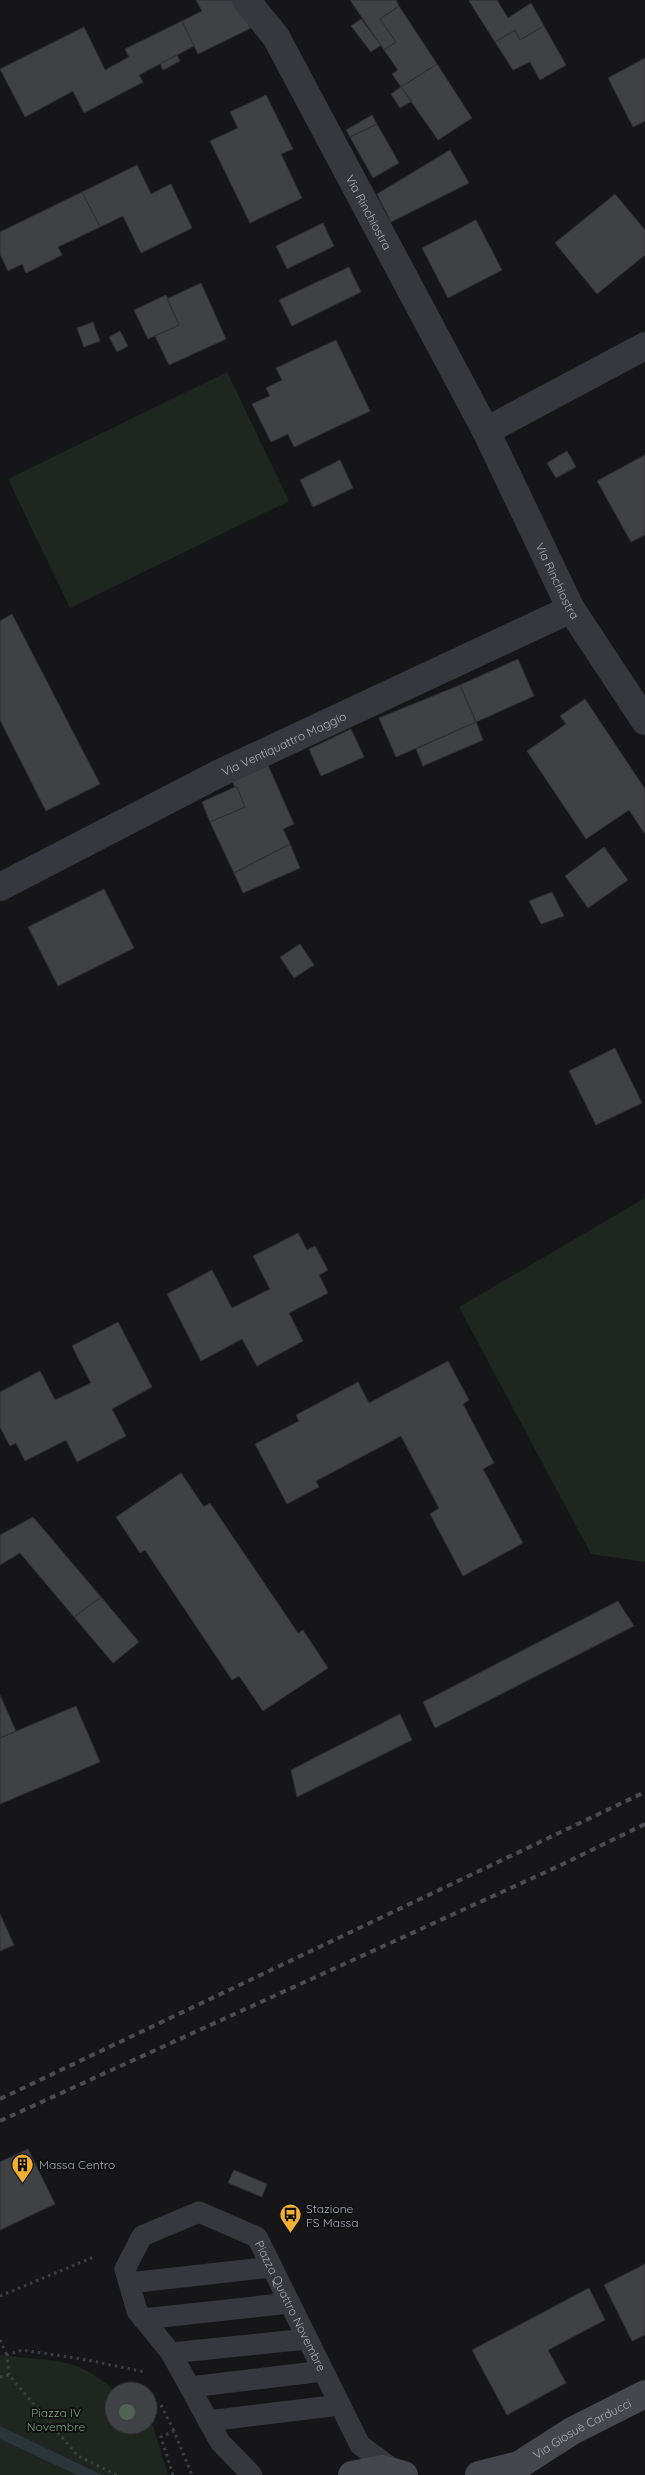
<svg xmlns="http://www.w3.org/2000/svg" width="645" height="2475" font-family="Quicksand,sans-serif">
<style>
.green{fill:#1e261f}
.water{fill:#2c353c}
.building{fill:#404145;stroke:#303034}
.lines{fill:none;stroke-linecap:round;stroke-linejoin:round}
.path{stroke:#3d3f44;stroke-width:3;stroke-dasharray:2.5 4;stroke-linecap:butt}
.service{stroke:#37383d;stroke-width:21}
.minor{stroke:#37383d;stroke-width:28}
.secondary{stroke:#45474d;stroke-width:28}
.rail{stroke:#4a4c52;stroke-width:4;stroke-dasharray:6 5;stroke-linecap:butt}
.tree{fill:#506452}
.labels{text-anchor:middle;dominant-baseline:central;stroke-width:4;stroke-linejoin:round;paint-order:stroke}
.street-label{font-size:12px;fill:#a8adb8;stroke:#111113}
.poi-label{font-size:12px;fill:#a8adb8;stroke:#111113;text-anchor:start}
.park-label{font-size:12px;fill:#7fa381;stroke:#111113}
</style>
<rect width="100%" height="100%" fill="#161618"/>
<path class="green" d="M 227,372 L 289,501 L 70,608 L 8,479 Z
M 645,1198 L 645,1562 L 591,1554 L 459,1307 Z
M 0,2355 C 50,2362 74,2354 115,2391 C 138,2375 164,2398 149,2422 L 153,2426 L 168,2475 L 0,2475 Z"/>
<path class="water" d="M 0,2426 L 102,2475 L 77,2475 L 0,2439 Z"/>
<path class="building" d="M 196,0 L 232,0 L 251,28 L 198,54 L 182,21 L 202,11 Z
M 350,0 L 396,0 L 399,6 L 380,19 L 396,42 L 384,50 Z
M 471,0 L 497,0 L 508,18 L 531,3 L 544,26 L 520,40 L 515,30 L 495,42 L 469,1 Z
M 399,6 L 437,64 L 401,87 L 392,74 L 398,70 L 384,50 L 396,42 L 380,19 Z
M 361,19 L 381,45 L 371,52 L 351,26 Z
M 182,21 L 194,46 L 139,75 L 143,82 L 84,113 L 73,91 L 25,117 L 0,69 L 84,27 L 105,70 L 129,57 L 125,49 Z
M 544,26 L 566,65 L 540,80 L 530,62 L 513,70 L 495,42 L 515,30 L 520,40 Z
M 177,55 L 180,61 L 163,70 L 160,64 Z
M 645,58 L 645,121 L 633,127 L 608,78 Z
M 437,64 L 472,118 L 438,140 L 401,87 Z
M 401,87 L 412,101 L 400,108 L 391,94 Z
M 266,95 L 293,149 L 281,154 L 302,198 L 250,223 L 210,141 L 238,128 L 230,112 Z
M 372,115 L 377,124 L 350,137 L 346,130 Z
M 377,124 L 399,163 L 373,178 L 350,137 Z
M 450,150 L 469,183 L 391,222 L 377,194 Z
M 137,165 L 151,194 L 171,184 L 192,228 L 141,253 L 123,216 L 100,227 L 82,192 Z
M 82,192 L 100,227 L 58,247 L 62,255 L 26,273 L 22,264 L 8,271 L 0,254 L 0,232 Z
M 615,194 L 645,230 L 645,255 L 597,294 L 555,243 Z
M 476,220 L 502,270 L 448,298 L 422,248 Z
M 323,223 L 334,246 L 287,269 L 276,246 Z
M 349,267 L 361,292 L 292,326 L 279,300 Z
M 201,283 L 226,339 L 169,365 L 155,336 L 179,325 L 167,299 Z
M 166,295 L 179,325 L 148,339 L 134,310 Z
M 93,322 L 100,341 L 84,347 L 77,328 Z
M 120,331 L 128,346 L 117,352 L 109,337 Z
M 336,340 L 370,411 L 294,447 L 288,434 L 271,442 L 252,404 L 270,396 L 266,388 L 282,380 L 276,368 Z
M 567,451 L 576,467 L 556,478 L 547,463 Z
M 645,455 L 645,535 L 631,542 L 597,481 Z
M 340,460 L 353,488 L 313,507 L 300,480 Z
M 12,614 L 100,784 L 46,811 L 0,720 L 0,621 Z
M 518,659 L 534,696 L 476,722 L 460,685 Z
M 460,685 L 476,722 L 396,757 L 379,718 Z
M 585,699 L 645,789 L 645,834 L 629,810 L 586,839 L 527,751 L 566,724 L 560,716 Z
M 476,722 L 483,740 L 423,766 L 416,749 Z
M 351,729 L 364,757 L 321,776 L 309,749 Z
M 267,763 L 294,824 L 283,829 L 290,844 L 234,873 L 210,822 L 245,807 L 237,787 L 235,787 L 231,779 Z
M 235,787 L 237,787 L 245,807 L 210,822 L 202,802 Z
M 290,844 L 300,868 L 243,893 L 234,873 Z
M 604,847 L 628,880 L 588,908 L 565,876 Z
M 104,889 L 134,948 L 58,986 L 28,927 Z
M 552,892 L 564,916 L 541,924 L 529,901 Z
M 300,944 L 314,965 L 294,978 L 280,957 Z
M 615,1048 L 642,1103 L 596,1125 L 569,1071 Z
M 298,1233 L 307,1250 L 315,1246 L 328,1270 L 319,1275 L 328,1293 L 289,1313 L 303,1341 L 257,1366 L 242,1339 L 201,1361 L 167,1294 L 212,1270 L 232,1308 L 270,1289 L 253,1256 Z
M 118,1322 L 152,1387 L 112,1409 L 126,1436 L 77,1462 L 66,1440 L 25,1461 L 16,1443 L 10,1446 L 0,1427 L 0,1392 L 40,1371 L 55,1400 L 91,1383 L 72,1346 Z
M 448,1361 L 469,1400 L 463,1404 L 494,1463 L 483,1469 L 523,1543 L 463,1576 L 430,1514 L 439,1508 L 401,1436 L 316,1481 L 319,1487 L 287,1504 L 255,1444 L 299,1421 L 296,1415 L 358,1382 L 369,1403 Z
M 181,1473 L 204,1507 L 210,1503 L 298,1633 L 303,1630 L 328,1668 L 263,1711 L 239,1676 L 232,1680 L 145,1550 L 140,1553 L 116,1517 Z
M 33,1517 L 101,1597 L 74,1617 L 20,1553 L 0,1565 L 0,1535 Z
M 101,1597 L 139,1642 L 113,1663 L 74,1617 Z
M 618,1601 L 634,1626 L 435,1728 L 423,1702 Z
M 0,1695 L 16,1731 L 0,1738 Z
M 76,1706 L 100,1762 L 0,1804 L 0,1738 Z
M 400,1714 L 412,1740 L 297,1797 L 291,1770 Z
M 0,1914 L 14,1945 L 0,1951 Z
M 28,2149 L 55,2204 L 0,2230 L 0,2162 Z
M 234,2170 L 267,2184 L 262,2197 L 228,2183 Z
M 645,2264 L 645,2335 L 632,2341 L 604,2285 Z
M 589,2288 L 605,2320 L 548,2350 L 566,2383 L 507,2415 L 472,2350 Z
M105 2408a26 26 0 1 1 52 0a26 26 0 1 1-52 0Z"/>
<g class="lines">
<path class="path" d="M 0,2296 L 96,2256
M 0,2340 L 7,2355
M 9,2375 L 7,2355 L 22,2350 L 82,2359 L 145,2372
M 0,2377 L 9,2375 L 78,2456 L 117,2475
M 161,2405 L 174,2431
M 173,2475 L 161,2437 L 174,2431 L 192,2475"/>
<g class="service">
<path d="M 129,2283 L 272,2267"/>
<path d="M 143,2319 L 290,2303"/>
<path d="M 171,2353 L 307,2339"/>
<path d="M 190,2387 L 323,2371"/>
<path d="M 208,2421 L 340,2405"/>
<path id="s1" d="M 252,2475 L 220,2442 L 171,2353 L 137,2311 L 125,2269 L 142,2236 L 199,2212 L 257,2237 L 360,2445 L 397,2472"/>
</g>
<g class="minor">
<path id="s2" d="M 246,0 L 276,37 L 486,431 L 571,609 L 645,721"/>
<path d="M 486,431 L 645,346"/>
<path id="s3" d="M 0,887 L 218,774 L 571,609"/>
</g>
<g class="secondary">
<path d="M 352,2475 L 382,2469 L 404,2475"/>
<path id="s4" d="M 479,2475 L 519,2465 L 572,2431 L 645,2394"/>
</g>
<path class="rail" d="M 0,2099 L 645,1792
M 0,2121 L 559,1866 L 645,1824"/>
</g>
<circle class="tree" cx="127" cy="2412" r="8"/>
<defs>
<symbol id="building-pin" viewBox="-11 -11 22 30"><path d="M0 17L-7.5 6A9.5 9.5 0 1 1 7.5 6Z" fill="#f2b134" stroke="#111113"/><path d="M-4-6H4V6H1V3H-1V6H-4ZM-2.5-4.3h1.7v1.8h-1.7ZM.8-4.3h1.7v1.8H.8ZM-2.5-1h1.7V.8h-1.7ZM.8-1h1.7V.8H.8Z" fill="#111"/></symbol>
<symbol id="bus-pin" viewBox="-11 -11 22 30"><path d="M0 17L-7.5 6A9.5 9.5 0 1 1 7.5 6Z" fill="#f2b134" stroke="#111113"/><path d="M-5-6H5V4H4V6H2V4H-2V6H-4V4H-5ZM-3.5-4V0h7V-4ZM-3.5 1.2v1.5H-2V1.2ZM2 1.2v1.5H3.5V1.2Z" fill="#111"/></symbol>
</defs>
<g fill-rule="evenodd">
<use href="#building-pin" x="10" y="2152" width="25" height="34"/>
<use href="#bus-pin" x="278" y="2202" width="25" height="34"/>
</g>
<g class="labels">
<g class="street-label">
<text stroke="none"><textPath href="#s2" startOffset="246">Via Rinchiostra</textPath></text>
<text stroke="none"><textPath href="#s2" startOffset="660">Via Rinchiostra</textPath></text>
<text stroke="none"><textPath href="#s3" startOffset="318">Via Ventiquattro Maggio</textPath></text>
<text stroke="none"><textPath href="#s1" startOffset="484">Piazza Quattro Novembre</textPath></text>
<text stroke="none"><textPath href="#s4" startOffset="114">Via Giosuè Carducci</textPath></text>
</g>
<g class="poi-label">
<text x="39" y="2164">Massa Centro</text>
<text x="306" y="2208">Stazione<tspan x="306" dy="14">FS Massa</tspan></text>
</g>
<g class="park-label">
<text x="56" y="2412">Piazza IV<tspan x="56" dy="14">Novembre</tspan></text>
</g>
</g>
</svg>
